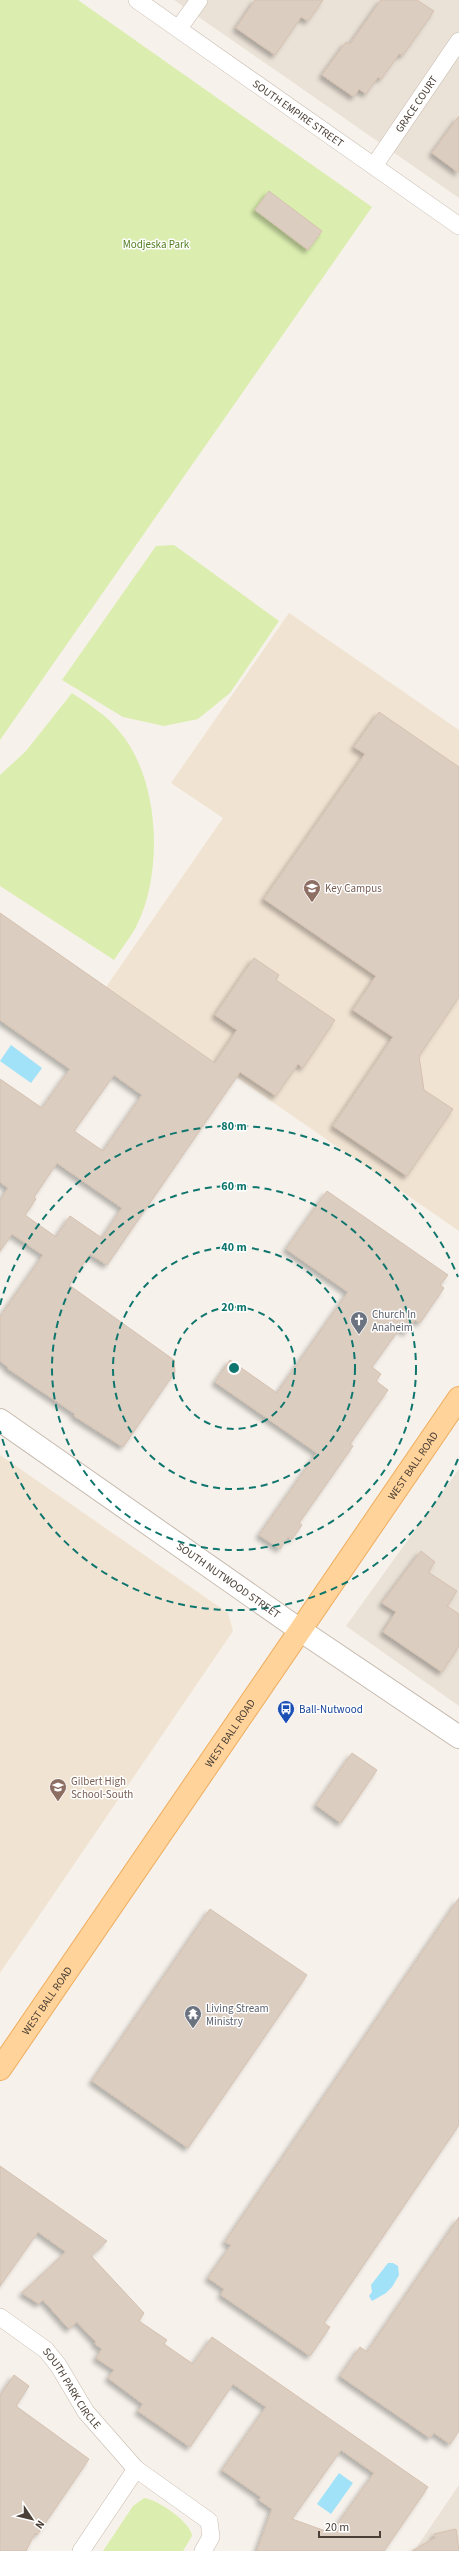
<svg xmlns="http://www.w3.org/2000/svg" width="459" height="2551" font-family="'Source Sans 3',sans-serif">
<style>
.residential{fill:#ebe2d7}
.education{fill:#f1e3d2}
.green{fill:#dbeeaf}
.water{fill:#a1e2f8}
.building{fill:#dccdc1;stroke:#d5c1b0;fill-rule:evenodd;filter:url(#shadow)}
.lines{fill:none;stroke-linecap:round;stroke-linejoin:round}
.minor-casing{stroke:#c6baae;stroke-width:18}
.tertiary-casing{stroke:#c6baae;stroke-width:24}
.primary-casing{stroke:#f0ad5e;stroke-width:24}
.minor{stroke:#fff;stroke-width:17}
.tertiary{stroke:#fff;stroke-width:22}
.primary{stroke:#ffd39a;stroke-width:22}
.ring{fill:none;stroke:#0f766e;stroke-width:2;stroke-dasharray:7 5}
.labels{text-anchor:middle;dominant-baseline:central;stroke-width:3;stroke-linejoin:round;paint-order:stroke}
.street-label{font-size:11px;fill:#4b4037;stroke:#fff}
.park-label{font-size:11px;fill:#547f22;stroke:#fff}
.education-label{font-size:11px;fill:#785e54;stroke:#fff;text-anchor:start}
.worship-label{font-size:11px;fill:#5b616d;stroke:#fff;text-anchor:start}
.transit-label{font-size:11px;fill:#164399;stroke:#fff;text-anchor:start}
.centre{fill:#0f766e;stroke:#fff;stroke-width:2}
.ring-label{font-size:12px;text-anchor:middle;font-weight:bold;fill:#0f766e;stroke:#fff;stroke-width:3;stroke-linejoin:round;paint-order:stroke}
</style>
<defs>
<filter id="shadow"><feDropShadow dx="-3.5" dy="3.5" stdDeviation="2" flood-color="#0004"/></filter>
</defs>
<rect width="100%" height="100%" fill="#f6f1ea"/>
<path class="residential" d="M 174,0 L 459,0 L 459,198 L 291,81 Z
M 459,1469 L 459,1706 L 346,1626 Z
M 459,2485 L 459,2551 L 414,2551 Z"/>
<path class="education" d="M 289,613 L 459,730 L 459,1231 L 106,987 L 223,818 L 171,783 Z
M 0,1455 L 228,1613 L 233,1631 L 0,1973 Z"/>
<path class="green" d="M 0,0 L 78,0 L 372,207 L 0,740 Z
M 174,545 L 279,621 L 230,693 L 198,719 L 164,726 L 123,717 L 62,680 L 156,546 Z
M 72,693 C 89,704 106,715 119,731 C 160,778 164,873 136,927 C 130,938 121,949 114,960 L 0,886 L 0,775 L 26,751 Z
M 144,2498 C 157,2499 192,2523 192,2536 L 183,2551 L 103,2551 L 133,2506 Z"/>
<path class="water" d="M 11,1045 L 42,1068 L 31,1083 L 0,1061 Z
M 388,2263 L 393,2263 L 398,2266 L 399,2275 L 392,2287 L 386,2293 L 372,2301 L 369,2296 L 372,2292 L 371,2285 Z
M 339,2473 L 353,2483 L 331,2514 L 317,2504 Z"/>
<path class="building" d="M 255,0 L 323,0 L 308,21 L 301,17 L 275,55 L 236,28 Z
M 381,0 L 417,0 L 434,11 L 403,55 L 399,54 L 381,79 L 378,77 L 366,94 L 359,89 L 354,97 L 322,75 L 346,42 L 350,44 Z
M 459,116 L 459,173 L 432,153 Z
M 269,191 L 322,231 L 308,250 L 255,210 Z
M 379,712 L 459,767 L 459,997 L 419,1056 L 424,1090 L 453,1109 L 407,1176 L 333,1126 L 393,1037 L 353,1010 L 376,976 L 264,899 L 365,754 L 354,747 Z
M 0,913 L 215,1063 L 237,1030 L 215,1015 L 254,958 L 279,975 L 276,980 L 335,1020 L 303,1068 L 298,1064 L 276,1096 L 240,1072 L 107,1265 L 90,1254 L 69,1285 L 174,1360 L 175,1372 L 123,1447 L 74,1416 L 75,1414 L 7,1368 L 8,1367 L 0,1361 L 0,1317 L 43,1255 L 12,1234 L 0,1251 L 0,1200 L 8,1188 L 0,1182 L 0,1079 L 42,1108 L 70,1069 L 0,1020 ZM 114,1075 L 142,1095 L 103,1151 L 74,1131 ZM 57,1163 L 122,1208 L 102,1238 L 70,1216 L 56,1237 L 25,1215 L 36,1199 L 34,1197 Z
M 327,1191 L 448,1275 L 440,1285 L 444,1288 L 420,1323 L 415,1320 L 406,1333 L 400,1328 L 372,1367 L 381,1374 L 376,1381 L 388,1390 L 350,1444 L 353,1446 L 299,1523 L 302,1525 L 292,1539 L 288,1537 L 280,1549 L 259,1535 L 317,1453 L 215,1382 L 230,1360 L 277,1393 L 348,1292 L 286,1249 Z
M 421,1551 L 435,1562 L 428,1572 L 457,1591 L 447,1606 L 459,1614 L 459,1646 L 442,1672 L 383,1632 L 396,1612 L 382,1603 Z
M 352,1753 L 377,1770 L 341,1823 L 316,1805 Z
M 459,1898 L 459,2125 L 324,2323 L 330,2327 L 310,2356 L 221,2295 L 224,2289 L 208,2278 L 231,2245 L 225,2242 Z
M 210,1909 L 307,1975 L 188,2148 L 92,2081 Z
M 0,2166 L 107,2241 L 91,2256 L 144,2313 L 139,2321 L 167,2340 L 164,2344 L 193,2364 L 212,2337 L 428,2487 L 384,2551 L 257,2551 L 272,2509 L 259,2500 L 261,2497 L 222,2470 L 266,2407 L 233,2384 L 190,2447 L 138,2411 L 143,2404 L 108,2378 L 114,2370 L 96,2358 L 102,2349 L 95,2344 L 96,2342 L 77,2322 L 69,2329 L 43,2300 L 39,2304 L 22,2293 L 66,2252 L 38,2232 L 0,2286 ZM 341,2450 L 374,2473 L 331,2533 L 292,2519 Z
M 459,2217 L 459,2431 L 450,2444 L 434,2433 L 430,2438 L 340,2376 L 360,2347 L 367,2352 Z
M 14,2375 L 29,2386 L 16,2406 L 89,2459 L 37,2535 L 35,2533 L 26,2551 L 0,2551 L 0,2396 Z
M 456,2529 L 459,2551 L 412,2551 L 435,2538 L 434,2534 Z"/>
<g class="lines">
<defs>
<g id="minor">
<path id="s1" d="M 137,0 L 459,226"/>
<path d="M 179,28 L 199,0"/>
<path id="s2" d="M 374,166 L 459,41"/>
<path id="s3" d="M 0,2317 L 46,2350 L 58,2365 L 86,2412 L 136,2469 L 209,2521 L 211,2537 L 203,2551"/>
<path d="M 81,2551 L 136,2469"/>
</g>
<g id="tertiary">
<path id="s4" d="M 0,1420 L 300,1630 L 459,1737"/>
</g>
<g id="primary">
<path id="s5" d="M 0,2069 L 459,1398"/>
</g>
</defs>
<use href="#minor" class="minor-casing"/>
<use href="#tertiary" class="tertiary-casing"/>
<use href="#primary" class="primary-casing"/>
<use href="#minor" class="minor"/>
<use href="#tertiary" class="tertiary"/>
<use href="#primary" class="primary"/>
</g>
<g class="ring">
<circle cx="234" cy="1368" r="61"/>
<circle cx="234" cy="1368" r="121"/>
<circle cx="234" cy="1368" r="182"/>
<path d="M458 1459A242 242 0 0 1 0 1431M0 1305A242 242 0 0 1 458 1277"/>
</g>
<defs>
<symbol id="school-pin" viewBox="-11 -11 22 30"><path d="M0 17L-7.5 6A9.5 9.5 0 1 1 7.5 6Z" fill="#8d6e63" stroke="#fff"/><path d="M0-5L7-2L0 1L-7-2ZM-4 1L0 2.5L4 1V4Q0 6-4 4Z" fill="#fff"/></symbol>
<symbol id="church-pin" viewBox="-11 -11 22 30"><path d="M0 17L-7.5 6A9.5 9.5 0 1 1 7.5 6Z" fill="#6b7280" stroke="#fff"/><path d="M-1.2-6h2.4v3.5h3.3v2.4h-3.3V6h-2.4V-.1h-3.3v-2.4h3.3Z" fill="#fff"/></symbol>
<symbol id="bus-pin" viewBox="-11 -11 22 30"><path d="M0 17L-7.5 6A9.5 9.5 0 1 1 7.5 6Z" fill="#1a4fb4" stroke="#fff"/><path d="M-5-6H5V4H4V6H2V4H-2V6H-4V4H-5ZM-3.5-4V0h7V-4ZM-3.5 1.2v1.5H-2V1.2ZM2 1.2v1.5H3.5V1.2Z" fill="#fff"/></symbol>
<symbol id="temple-pin" viewBox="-11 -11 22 30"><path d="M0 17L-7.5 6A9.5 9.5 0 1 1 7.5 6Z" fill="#6b7280" stroke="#fff"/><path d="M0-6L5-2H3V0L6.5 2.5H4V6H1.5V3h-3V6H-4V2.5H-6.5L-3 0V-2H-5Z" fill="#fff"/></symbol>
</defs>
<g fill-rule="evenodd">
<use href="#school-pin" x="302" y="878" width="20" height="27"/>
<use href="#church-pin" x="349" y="1310" width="20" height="27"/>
<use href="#bus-pin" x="276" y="1699" width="20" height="27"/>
<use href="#school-pin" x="48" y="1777" width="20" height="27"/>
<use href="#temple-pin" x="183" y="2004" width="20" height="27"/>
</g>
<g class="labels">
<g class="street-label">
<text stroke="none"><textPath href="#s2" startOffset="75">GRACE COURT</textPath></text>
<text stroke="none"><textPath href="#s1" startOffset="197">SOUTH EMPIRE STREET</textPath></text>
<text stroke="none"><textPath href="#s5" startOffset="731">WEST BALL ROAD</textPath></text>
<text stroke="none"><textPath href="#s4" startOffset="279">SOUTH NUTWOOD STREET</textPath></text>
<text stroke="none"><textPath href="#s5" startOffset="407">WEST BALL ROAD</textPath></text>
<text stroke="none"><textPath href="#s5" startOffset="83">WEST BALL ROAD</textPath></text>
<text stroke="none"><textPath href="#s3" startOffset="103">SOUTH PARK CIRCLE</textPath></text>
</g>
<g class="park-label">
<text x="156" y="244">Modjeska Park</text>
</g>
<g class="education-label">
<text x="325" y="888">Key Campus</text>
<text x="71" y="1781">Gilbert High<tspan x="71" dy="13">School-South</tspan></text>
</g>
<g class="worship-label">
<text x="372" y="1314">Church In<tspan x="372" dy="13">Anaheim</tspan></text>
<text x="206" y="2008">Living Stream<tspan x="206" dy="13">Ministry</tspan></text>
</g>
<g class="transit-label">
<text x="299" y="1709">Ball-Nutwood</text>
</g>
</g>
<circle cx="234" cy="1368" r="6" class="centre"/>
<g class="ring-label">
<text x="234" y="1130">80 m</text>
<text x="234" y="1190">60 m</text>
<text x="234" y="1251">40 m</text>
<text x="234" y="1311">20 m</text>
</g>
<g transform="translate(32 2519) rotate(125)" stroke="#ffffff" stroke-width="3" paint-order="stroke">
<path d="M0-3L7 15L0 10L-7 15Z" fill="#4b4037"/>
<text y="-6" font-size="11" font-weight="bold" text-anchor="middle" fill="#4b4037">N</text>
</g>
<path d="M319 2531v6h61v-6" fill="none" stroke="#4b4037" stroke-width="2"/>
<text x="325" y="2531" font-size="12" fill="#4b4037" stroke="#ffffff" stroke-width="3" paint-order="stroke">20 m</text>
</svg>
